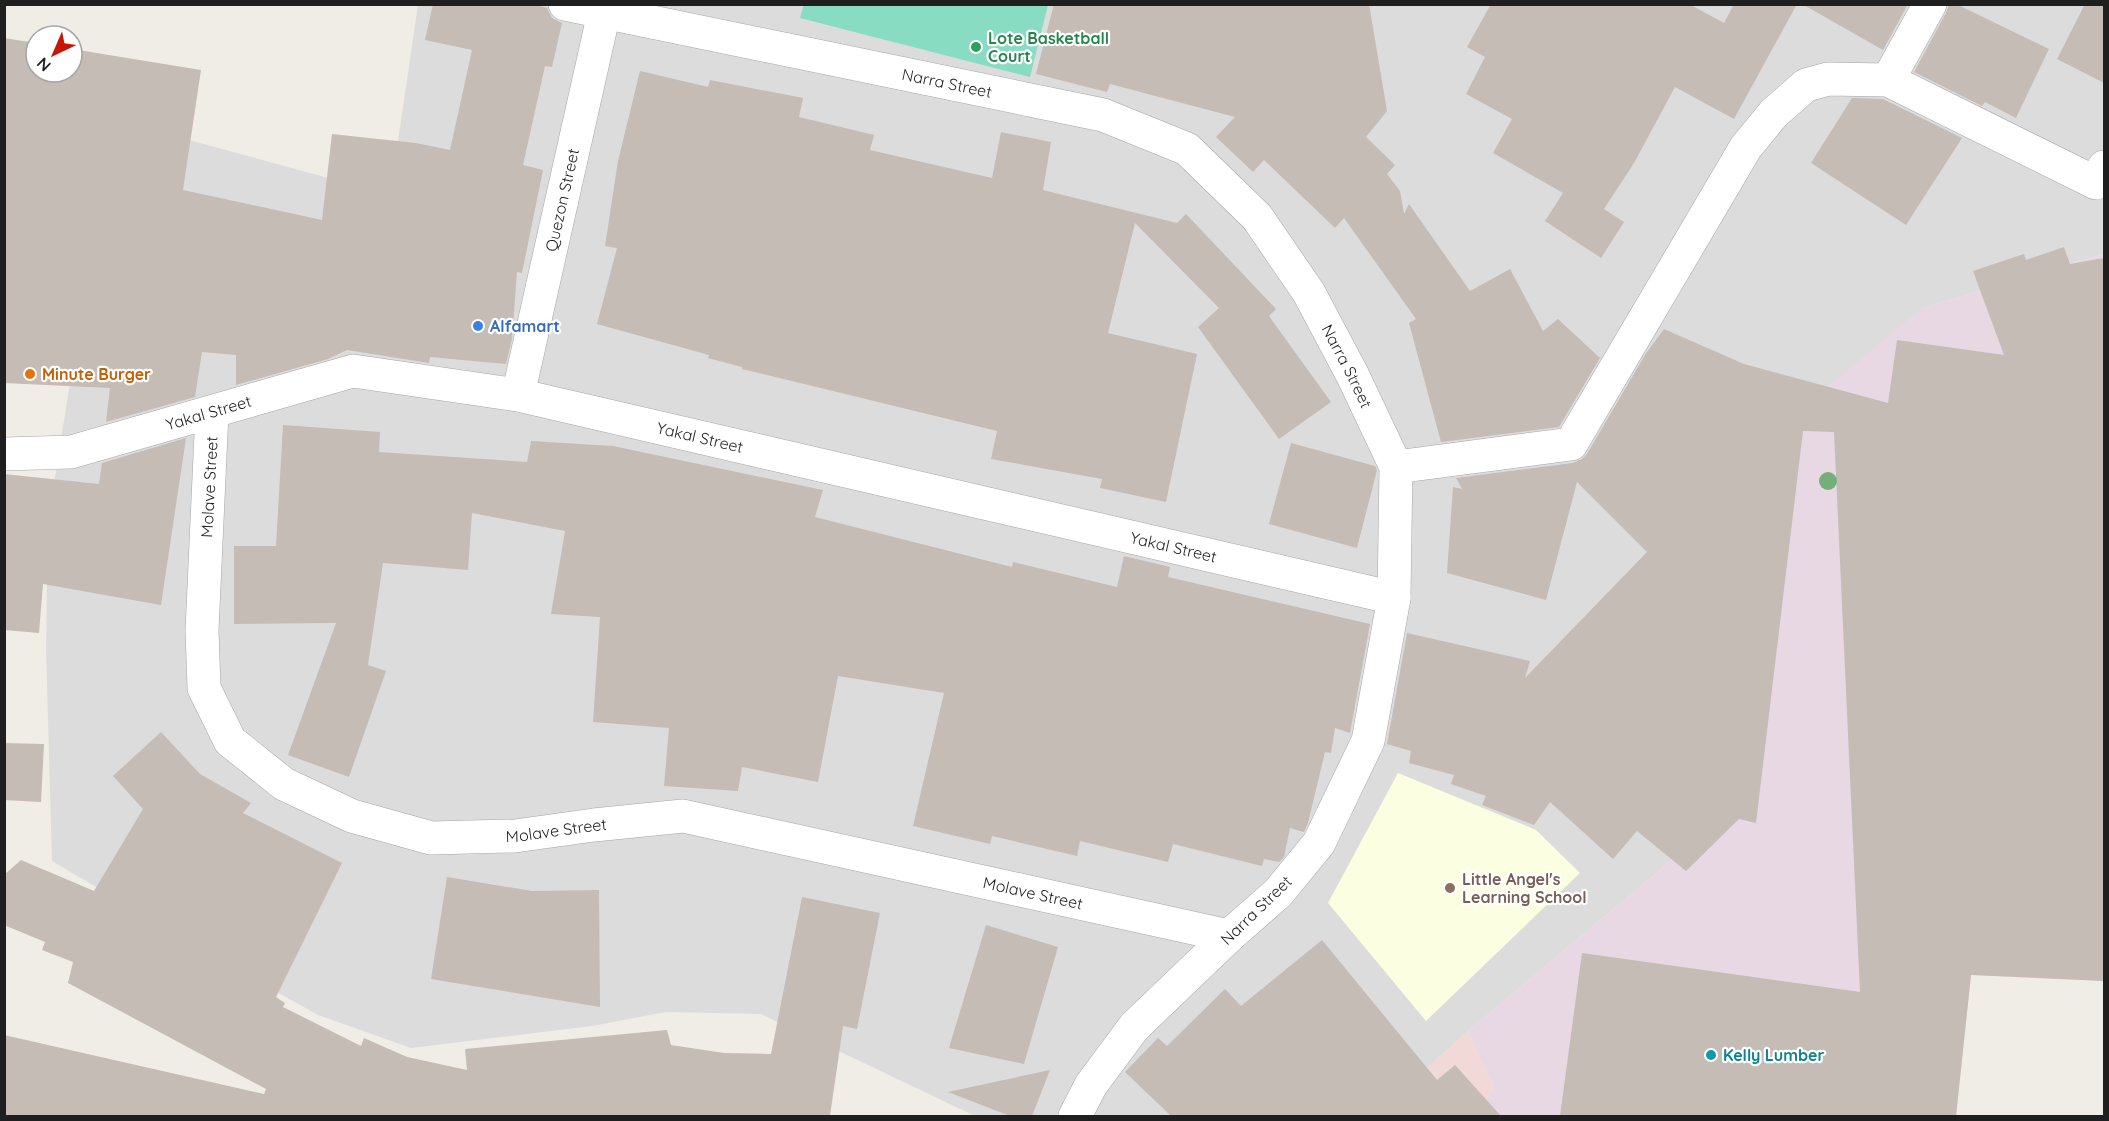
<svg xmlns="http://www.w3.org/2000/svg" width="2109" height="1121" font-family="Quicksand,sans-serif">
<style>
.residential{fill:#dddcdc}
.commercial{fill:#f0d9d6}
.industrial{fill:#e8d8e4}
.education{fill:#fcfee1}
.pitch{fill:#87dcc1}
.building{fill:#c4bcb5}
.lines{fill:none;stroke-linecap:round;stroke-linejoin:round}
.minor-casing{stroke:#a6a6a6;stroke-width:34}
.minor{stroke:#fff;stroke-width:33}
.tree{fill:#75ae7a}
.leisure-dot{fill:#2e9e5b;stroke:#fff;stroke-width:2}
.shop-dot{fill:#3f7fe0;stroke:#fff;stroke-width:2}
.food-dot{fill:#e8710a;stroke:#fff;stroke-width:2}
.education-dot{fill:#8d6e63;stroke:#fff;stroke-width:2}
.culture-dot{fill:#0f9aa8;stroke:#fff;stroke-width:2}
.labels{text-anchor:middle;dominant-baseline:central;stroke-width:4.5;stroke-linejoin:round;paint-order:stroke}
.leisure-label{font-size:16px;font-weight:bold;fill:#27864d;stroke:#fff;text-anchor:start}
.street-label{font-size:16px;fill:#1f1f1f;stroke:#fff}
.shop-label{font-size:16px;font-weight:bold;fill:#366cbe;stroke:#fff;text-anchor:start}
.food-label{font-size:16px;font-weight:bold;fill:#c56008;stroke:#fff;text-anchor:start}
.education-label{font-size:16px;font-weight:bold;fill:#785e54;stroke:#fff;text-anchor:start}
.culture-label{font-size:16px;font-weight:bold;fill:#0d838f;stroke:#fff;text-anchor:start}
</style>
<rect width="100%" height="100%" fill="#f0ede6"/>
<path class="residential" d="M 418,5 L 2104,5 L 2104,254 L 1922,308 L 1672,860 L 1468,1031 L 1373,1116 L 975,1116 L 761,1014 L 666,1012 L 592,1026 L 411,1048 L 318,1015 L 223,962 L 52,861 L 46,650 L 48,521 L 112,119 L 390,195 Z"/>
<path class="commercial" d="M 1468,1031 L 1494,1089 L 1474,1116 L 1373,1116 Z"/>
<path class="industrial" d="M 2104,254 L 2104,981 L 1971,975 L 1956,1116 L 1474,1116 L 1494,1089 L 1468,1031 L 1672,860 L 1768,437 L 1922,308 Z"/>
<path class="education" d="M 1398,773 L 1536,830 L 1580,873 L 1426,1021 L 1328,903 Z"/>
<path class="pitch" d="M 804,4 L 1048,4 L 1048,5 L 1030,77 L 800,18 Z"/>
<path class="building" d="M 433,4 L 531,4 L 547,8 L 552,18 L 562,23 L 552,67 L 545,66 L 523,165 L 543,170 L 522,273 L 517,272 L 512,339 L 506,364 L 430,357 L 429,363 L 347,350 L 328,359 L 236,385 L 236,355 L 202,352 L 195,397 L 106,422 L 110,388 L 4,383 L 4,38 L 36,43 L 36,72 L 72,72 L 72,49 L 201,70 L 183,190 L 322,220 L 332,134 L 416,143 L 450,150 L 472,50 L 425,40 Z
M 1054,4 L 1369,4 L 1387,111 L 1366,137 L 1395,165 L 1387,174 L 1400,191 L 1404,214 L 1409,204 L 1470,291 L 1510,269 L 1543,331 L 1558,319 L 1600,358 L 1559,427 L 1441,442 L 1409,323 L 1416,319 L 1344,218 L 1335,228 L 1264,160 L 1253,172 L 1216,137 L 1235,117 L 1110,84 L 1107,92 L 1036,74 Z
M 1491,4 L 1689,4 L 1724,23 L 1734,4 L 1797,4 L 1734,119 L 1675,87 L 1634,163 L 1604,209 L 1624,222 L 1601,258 L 1545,221 L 1563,193 L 1493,153 L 1512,119 L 1466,94 L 1485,57 L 1467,47 Z
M 1802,4 L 1908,4 L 1877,61 L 1883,50 Z
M 1949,4 L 1956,4 L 2049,49 L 2016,118 L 1985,102 L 1982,106 L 1914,72 L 1946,13 Z
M 2085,4 L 2104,4 L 2104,83 L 2057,59 Z
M 640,71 L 708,87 L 710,80 L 803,98 L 799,117 L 874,135 L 870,150 L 992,178 L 1001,132 L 1051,142 L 1043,190 L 1177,223 L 1186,214 L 1276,309 L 1269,316 L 1331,402 L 1279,439 L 1198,327 L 1219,308 L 1135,223 L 1108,333 L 1197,354 L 1166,502 L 1100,488 L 1102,479 L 991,459 L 997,431 L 742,369 L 742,367 L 708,358 L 709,355 L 597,324 L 617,248 L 605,246 L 618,161 Z
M 1852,98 L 1883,99 L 1962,138 L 1906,225 L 1811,163 Z
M 2064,247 L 2070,264 L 2104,258 L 2104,981 L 1971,975 L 1956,1116 L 1560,1116 L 1582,953 L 1860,992 L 1834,432 L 1803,431 L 1756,823 L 1739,819 L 1686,871 L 1637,831 L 1613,859 L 1550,802 L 1534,825 L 1482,805 L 1486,796 L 1451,784 L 1454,775 L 1409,763 L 1411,751 L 1387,744 L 1407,633 L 1530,661 L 1525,678 L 1647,552 L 1577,482 L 1546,600 L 1447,573 L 1453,487 L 1462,489 L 1456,478 L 1573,463 L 1582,459 L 1587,454 L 1645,355 L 1664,329 L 1744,364 L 1888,403 L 1897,340 L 2004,355 L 1973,271 L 2024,254 L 2026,260 Z
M 283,425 L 380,432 L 379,452 L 527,462 L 531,441 L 613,446 L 823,490 L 815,517 L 1012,567 L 1013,562 L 1117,587 L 1124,556 L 1170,567 L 1168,577 L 1370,624 L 1350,733 L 1335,728 L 1331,753 L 1325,752 L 1308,823 L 1304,832 L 1290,828 L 1284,857 L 1279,862 L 1264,859 L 1262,866 L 1173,844 L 1168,862 L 1080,841 L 1077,856 L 992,836 L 990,844 L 913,826 L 944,693 L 838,676 L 818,782 L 742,767 L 738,791 L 664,786 L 669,728 L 593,722 L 600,617 L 551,614 L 565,531 L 472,513 L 468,570 L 383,563 L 368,665 L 386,671 L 349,777 L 288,755 L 336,623 L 234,624 L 234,546 L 276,546 Z
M 186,438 L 161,605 L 43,584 L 39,633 L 4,630 L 4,474 L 99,484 L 102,463 Z
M 1291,443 L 1375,466 L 1377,470 L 1357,548 L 1269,524 Z
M 161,732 L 200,774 L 251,803 L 243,813 L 342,863 L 276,997 L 285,1003 L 283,1007 L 361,1046 L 364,1038 L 407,1057 L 467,1070 L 465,1049 L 667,1030 L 671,1045 L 724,1053 L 771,1054 L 802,897 L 880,913 L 857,1029 L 843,1026 L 830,1116 L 4,1116 L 4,1035 L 264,1094 L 266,1089 L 68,983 L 73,962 L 42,950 L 45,942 L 4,925 L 4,875 L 21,860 L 94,891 L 143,809 L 113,776 Z
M 4,743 L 44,744 L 41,802 L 4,800 Z
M 447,877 L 532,891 L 599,890 L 600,1007 L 431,979 Z
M 986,925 L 1058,947 L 1024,1064 L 949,1048 Z
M 1322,940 L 1437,1080 L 1455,1065 L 1501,1116 L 1171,1116 L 1125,1072 L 1158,1038 L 1167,1046 L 1225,989 L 1241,1006 Z
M 1050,1070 L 1032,1116 L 1010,1116 L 948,1092 Z"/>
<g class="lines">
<defs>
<g id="minor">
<path id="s1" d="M 565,4 L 1103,115 L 1187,149 L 1257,217 L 1309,293 L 1353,376 L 1396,467 L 1394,598 L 1368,741 L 1319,843 L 1278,893 L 1229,936 L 1134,1027 L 1091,1085 L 1075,1116"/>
<path d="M 1888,80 L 1930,4"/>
<path id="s2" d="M 518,395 L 606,4"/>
<path id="s3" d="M 212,412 L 202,630 L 204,688 L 230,741 L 284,784 L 352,816 L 431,838 L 515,836 L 594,825 L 683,816 L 1229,936"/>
<path id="s4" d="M 4,454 L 71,452 L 353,371 L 518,395 L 1394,598"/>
<path d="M 1396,467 L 1571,444 L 1746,147 L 1774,113 L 1806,85 L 1828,79 L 1888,80 L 2096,183 L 2104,167"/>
</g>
</defs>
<use href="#minor" class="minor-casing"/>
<use href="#minor" class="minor"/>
</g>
<circle class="tree" cx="1828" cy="481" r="9"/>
<circle class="leisure-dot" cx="976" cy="47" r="6"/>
<circle class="shop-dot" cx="478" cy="326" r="6"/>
<circle class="food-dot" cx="30" cy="374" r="6"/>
<circle class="education-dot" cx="1450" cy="888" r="6"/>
<circle class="culture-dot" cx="1711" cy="1055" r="6"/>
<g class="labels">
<g class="leisure-label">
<text x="988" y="38">Lote Basketball<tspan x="988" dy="18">Court</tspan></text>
</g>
<g class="street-label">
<text stroke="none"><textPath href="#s1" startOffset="390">Narra Street</textPath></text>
<text stroke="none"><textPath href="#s2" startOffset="200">Quezon Street</textPath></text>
<text stroke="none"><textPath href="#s1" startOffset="912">Narra Street</textPath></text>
<text stroke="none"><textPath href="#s4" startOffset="210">Yakal Street</textPath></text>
<text stroke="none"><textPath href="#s4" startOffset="714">Yakal Street</textPath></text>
<text transform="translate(209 487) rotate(-87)">Molave Street</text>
<text stroke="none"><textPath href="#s4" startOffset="1200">Yakal Street</textPath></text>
<text stroke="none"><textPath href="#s3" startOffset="687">Molave Street</textPath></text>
<text stroke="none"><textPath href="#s3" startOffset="1173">Molave Street</textPath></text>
<text transform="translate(1256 910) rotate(-44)">Narra Street</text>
</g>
<g class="shop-label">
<text x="490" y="326">Alfamart</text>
</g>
<g class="food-label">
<text x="42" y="374">Minute Burger</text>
</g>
<g class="education-label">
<text x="1462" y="879">Little Angel's<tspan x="1462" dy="18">Learning School</tspan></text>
</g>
<g class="culture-label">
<text x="1723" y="1055">Kelly Lumber</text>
</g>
</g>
<rect width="2109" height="1121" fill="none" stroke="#1f1f1f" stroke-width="12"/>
<g transform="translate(54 54) rotate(224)"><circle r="28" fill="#ffffff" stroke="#a5a5a5" stroke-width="1.5"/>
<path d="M0-4.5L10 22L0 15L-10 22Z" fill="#c71607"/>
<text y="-9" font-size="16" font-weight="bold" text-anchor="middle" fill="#1f1f1f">N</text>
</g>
</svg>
